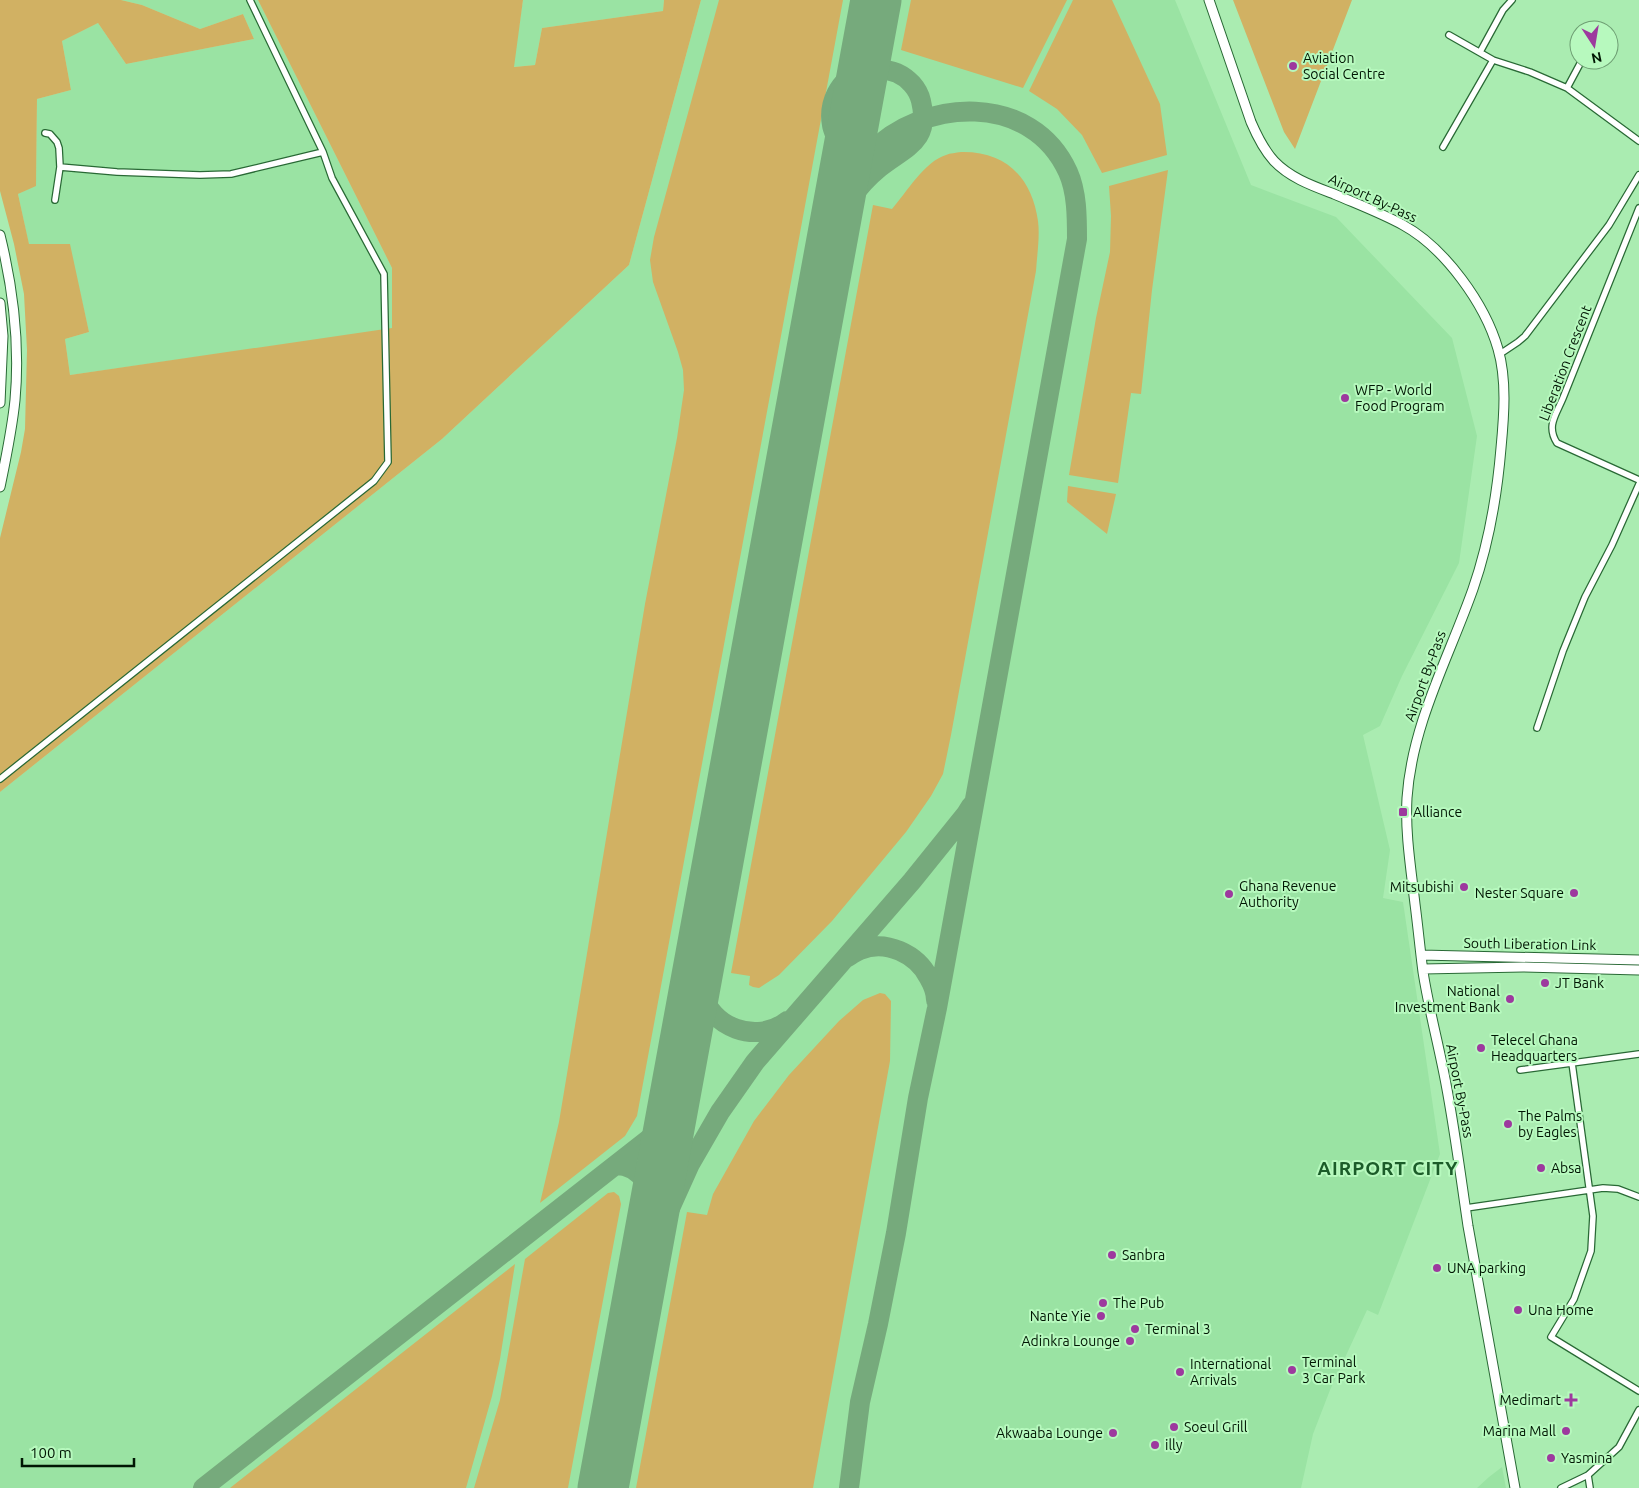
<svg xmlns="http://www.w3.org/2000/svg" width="1639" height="1488" font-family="Ubuntu,sans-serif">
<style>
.built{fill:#9ae3a3}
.green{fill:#d1b163}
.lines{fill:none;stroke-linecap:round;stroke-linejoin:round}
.taxiway{stroke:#76aa7c;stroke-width:20}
.runway{stroke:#76aa7c;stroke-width:51}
.street-casing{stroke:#296935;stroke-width:8}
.secondary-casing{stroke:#296935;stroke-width:11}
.street{stroke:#fff;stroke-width:5.5}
.secondary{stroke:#fff;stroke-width:9}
.poi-dot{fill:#9d399e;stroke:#b7f9be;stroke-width:2}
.labels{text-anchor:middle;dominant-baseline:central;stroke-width:4;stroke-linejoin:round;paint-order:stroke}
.poi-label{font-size:14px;fill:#001603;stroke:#b7f9be;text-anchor:start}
.street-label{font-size:14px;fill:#001603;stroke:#b7f9be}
.district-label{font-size:19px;font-weight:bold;letter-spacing:1px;fill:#1b5c29;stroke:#b7f9be}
</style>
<rect width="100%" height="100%" fill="#aaecb1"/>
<path class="built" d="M 121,0 L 258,0 L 392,268 L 392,329 L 70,375 L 65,339 L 89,332 L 69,244 L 29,245 L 18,194 L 36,185 L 37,99 L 71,90 L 62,41 L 98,23 L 126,64 L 254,39 L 243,14 L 200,29 L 142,5 Z
M 523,0 L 664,0 L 663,11 L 542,28 L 535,65 L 513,67 Z
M 701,0 L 1175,0 L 1251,185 L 1336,217 L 1452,338 L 1477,436 L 1459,563 L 1402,676 L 1380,726 L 1363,735 L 1390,850 L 1383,898 L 1403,902 L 1440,1154 L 1378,1315 L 1367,1310 L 1330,1390 L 1313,1434 L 1301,1488 L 0,1488 L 0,792 L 442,439 L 629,265 Z
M 1502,1467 L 1506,1488 L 1477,1488 L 1489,1477 Z"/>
<path class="green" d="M 0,0 L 121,0 L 142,5 L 200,29 L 243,14 L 254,39 L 126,64 L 98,23 L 62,41 L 71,90 L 37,99 L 36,186 L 18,194 L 29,244 L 70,244 L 89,332 L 65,339 L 70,375 L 392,328 L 392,268 L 258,0 L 523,0 L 514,67 L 535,65 L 542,28 L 663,11 L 664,0 L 701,0 L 629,265 L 442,439 L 0,792 L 0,538 L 21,452 L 25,429 L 27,350 L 24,294 L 14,244 L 0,191 Z
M 719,0 L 843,0 L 637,1116 L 625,1136 L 540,1203 L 559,1122 L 645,604 L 677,438 L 684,390 L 683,370 L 678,352 L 653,282 L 650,260 L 654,237 Z
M 911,0 L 1067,0 L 1023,88 L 901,50 Z
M 1073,0 L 1112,0 L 1160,104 L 1167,155 L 1102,173 L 1082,135 L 1057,109 L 1029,91 Z
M 1233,0 L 1352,0 L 1295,149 L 1284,132 Z
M 961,152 C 1006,151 1032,178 1038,221 C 1040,237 1037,255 1036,271 L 951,735 L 943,774 L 931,796 L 906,832 L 832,921 L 779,975 L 759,988 L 753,987 L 749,985 L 750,976 L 731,973 L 873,205 L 892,209 C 906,193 925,161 946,155 C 950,153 956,153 961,152 Z
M 1168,170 L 1152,290 L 1141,394 L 1131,393 L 1118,483 L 1069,475 L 1096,318 L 1110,252 L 1111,216 L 1109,186 Z
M 1068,486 L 1116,494 L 1107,534 L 1067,502 Z
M 880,993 L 885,994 L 891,1001 L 890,1061 L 813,1488 L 636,1488 L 687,1212 L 707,1215 L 713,1194 L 754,1121 L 789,1075 L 839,1021 L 863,1000 Z
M 614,1192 L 619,1196 L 621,1204 L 568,1488 L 474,1488 L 500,1400 L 525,1259 L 608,1193 Z
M 515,1264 L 500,1359 L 492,1396 L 466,1488 L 230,1488 Z"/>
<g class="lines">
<path class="taxiway" d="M 836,213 C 844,192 853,170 869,154 C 923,97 1032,92 1068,172 C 1077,192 1077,217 1077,239 L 937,1008 L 918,1098 L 896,1233 L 878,1324 L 860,1402 L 849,1488
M 829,262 C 833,240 838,217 851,198 C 859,187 868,177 879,168 C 905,147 931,142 921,101 C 918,88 908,78 897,73 C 884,68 873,69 860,73 C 839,79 828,104 832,125 C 833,132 838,139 839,146 C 841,159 841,171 841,184
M 704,940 C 702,956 698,974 701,990 C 710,1028 757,1045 787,1021
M 846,958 C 851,955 855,952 860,950 C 886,939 917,954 929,978 C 933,985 936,992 936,1000
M 616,1165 C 642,1165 655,1192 653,1215
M 644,1266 L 690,1164 L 720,1112 L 755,1062 L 912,881 L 966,814 L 971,806
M 203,1488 L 650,1138 L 665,1122 L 674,1104"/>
<path class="runway" d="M 603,1488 L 876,0"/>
<defs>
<path id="street" d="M 1449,35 L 1493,60 L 1530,72 L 1567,88 L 1639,141
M 1480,52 L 1503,10 L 1512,0
M 1567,88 L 1582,60
M 45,133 L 50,134 L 57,142 L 59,148 L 60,167
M 1443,147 L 1493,60
M 55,200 L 60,167 L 117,172 L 200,175 L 231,174 L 323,152
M 1639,208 L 1563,398 C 1556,415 1546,426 1557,443 L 1639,480
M 1500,354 L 1518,342 L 1525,336 L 1609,225 L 1639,175
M 1537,728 L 1563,651 L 1585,597 L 1612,545 L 1639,484
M 0,779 L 374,481 L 388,462 L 384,274 L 332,178 L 323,152 L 250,0
M 1572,1063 L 1593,1216 L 1591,1251 L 1574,1299 L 1551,1337 L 1639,1391
M 1520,1070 L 1639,1054
M 1466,1208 L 1603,1188 L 1618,1189 L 1639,1197
M 1588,1475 L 1590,1488
M 1561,1488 L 1588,1475 L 1619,1447 L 1639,1410"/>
<path id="secondary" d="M 1209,0 L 1251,122 C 1257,136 1264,150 1274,161 C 1290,178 1313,186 1334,194 C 1357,204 1381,213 1403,225 C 1445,248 1485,304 1498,349 C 1507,380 1504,416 1501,448 C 1497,496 1489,543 1473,589 C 1449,657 1412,724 1407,798 C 1405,833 1411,869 1415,904 C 1418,927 1420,949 1423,972 C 1429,1010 1439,1046 1446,1084 C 1455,1131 1461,1179 1468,1226 C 1483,1314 1499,1401 1515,1488
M 0,235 C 13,288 20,345 15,400 C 12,430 6,458 0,487
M 0,303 L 3,336 L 0,403
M 1421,955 L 1639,960
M 1423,969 L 1523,967 L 1639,970"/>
</defs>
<use href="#street" class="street-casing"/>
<use href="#secondary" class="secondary-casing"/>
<use href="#street" class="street"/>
<use href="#secondary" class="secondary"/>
</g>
<g class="poi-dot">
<circle cx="1293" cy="66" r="5"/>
<circle cx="1345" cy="398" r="5"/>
<rect x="1398" y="807" width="10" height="10" rx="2.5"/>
<circle cx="1464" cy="887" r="5"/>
<circle cx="1574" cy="893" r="5"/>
<circle cx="1229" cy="894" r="5"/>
<circle cx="1545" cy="983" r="5"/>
<circle cx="1510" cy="999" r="5"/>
<circle cx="1481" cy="1048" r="5"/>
<circle cx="1508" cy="1124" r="5"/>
<circle cx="1541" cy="1168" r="5"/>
<circle cx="1112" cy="1255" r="5"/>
<circle cx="1437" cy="1268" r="5"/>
<circle cx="1103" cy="1303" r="5"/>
<circle cx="1518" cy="1310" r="5"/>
<circle cx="1101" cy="1316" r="5"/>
<circle cx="1135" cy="1329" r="5"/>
<circle cx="1130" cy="1341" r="5"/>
<circle cx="1292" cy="1370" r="5"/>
<circle cx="1180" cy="1372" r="5"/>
<path d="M1568.5 1392.5h5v5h5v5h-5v5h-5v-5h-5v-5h5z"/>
<circle cx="1174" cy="1427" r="5"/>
<circle cx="1566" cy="1431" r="5"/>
<circle cx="1113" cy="1433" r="5"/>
<circle cx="1155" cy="1445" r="5"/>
<circle cx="1551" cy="1458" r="5"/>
</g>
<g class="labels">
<g class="poi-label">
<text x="1303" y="58">Aviation<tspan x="1303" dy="16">Social Centre</tspan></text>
<text x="1355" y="390">WFP - World<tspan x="1355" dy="16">Food Program</tspan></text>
<text x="1413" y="812">Alliance</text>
<text x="1239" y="886">Ghana Revenue<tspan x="1239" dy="16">Authority</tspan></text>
<text x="1454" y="887" text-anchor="end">Mitsubishi</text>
<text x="1564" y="893" text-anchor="end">Nester Square</text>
<text x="1555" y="983">JT Bank</text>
<text x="1500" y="991" text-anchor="end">National<tspan x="1500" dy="16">Investment Bank</tspan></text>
<text x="1491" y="1040">Telecel Ghana<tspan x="1491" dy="16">Headquarters</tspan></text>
<text x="1518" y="1116">The Palms<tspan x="1518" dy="16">by Eagles</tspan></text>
<text x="1551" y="1168">Absa</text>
<text x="1122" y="1255">Sanbra</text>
<text x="1447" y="1268">UNA parking</text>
<text x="1113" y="1303">The Pub</text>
<text x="1528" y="1310">Una Home</text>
<text x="1091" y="1316" text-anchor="end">Nante Yie</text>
<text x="1145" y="1329">Terminal 3</text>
<text x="1120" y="1341" text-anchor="end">Adinkra Lounge</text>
<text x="1302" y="1362">Terminal<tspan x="1302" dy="16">3 Car Park</tspan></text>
<text x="1190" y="1364">International<tspan x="1190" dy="16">Arrivals</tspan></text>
<text x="1561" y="1400" text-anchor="end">Medimart</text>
<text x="1184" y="1427">Soeul Grill</text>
<text x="1556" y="1431" text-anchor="end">Marina Mall</text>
<text x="1103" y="1433" text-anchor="end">Akwaaba Lounge</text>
<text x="1165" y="1445">illy</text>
<text x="1561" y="1458">Yasmina</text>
</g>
<g class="street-label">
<text transform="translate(1373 198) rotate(25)">Airport By-Pass</text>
<text transform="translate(1565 363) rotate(-69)">Liberation Crescent</text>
<text transform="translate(1425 676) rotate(-70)">Airport By-Pass</text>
<text transform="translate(1530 944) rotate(1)">South Liberation Link</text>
<text transform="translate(1460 1091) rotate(79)">Airport By-Pass</text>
</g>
<g class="district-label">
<text x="1388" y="1168">AIRPORT CITY</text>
</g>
</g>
<g transform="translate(1594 45) rotate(168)"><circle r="24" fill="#b7f9be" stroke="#6e9e73"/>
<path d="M0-4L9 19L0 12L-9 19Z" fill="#9d399e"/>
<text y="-8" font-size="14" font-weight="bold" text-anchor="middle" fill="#001603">N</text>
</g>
<path d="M22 1458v8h112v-8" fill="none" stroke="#001603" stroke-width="2.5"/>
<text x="30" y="1458" font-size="15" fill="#001603" stroke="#b7f9be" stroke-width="4" paint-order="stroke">100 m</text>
</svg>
